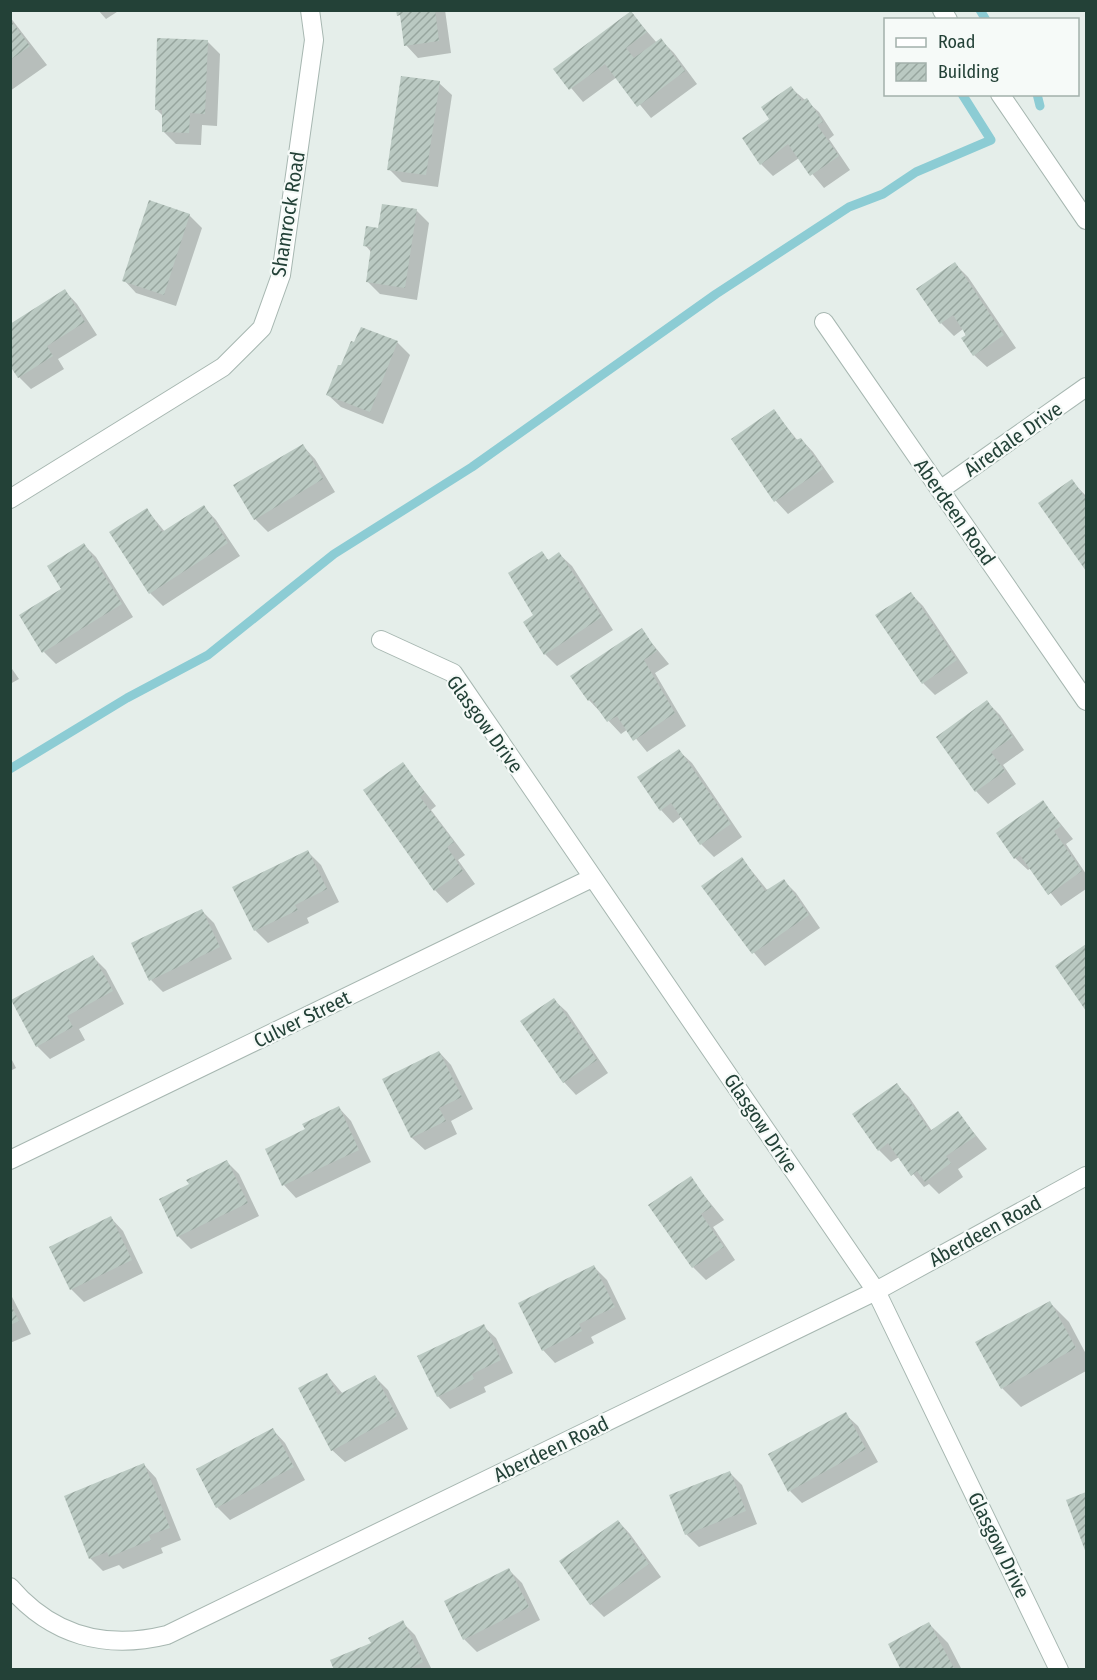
<svg xmlns="http://www.w3.org/2000/svg" width="1097" height="1680" font-family="'Fira Sans Condensed',sans-serif">
<style>
.shadow{fill:#0003}
.lines{fill:none;stroke-linecap:round;stroke-linejoin:round}
.stream{stroke:#8cccd4;stroke-width:9}
.building{fill:url(#building-hatch)}
.minor-casing{stroke:#a7b7b1;stroke-width:20}
.tertiary-casing{stroke:#a7b7b1;stroke-width:20}
.minor{stroke:#fff;stroke-width:18}
.tertiary{stroke:#fff;stroke-width:18}
.labels{text-anchor:middle;dominant-baseline:central;stroke-width:4.5;stroke-linejoin:round;paint-order:stroke}
.street-label{font-size:20px;fill:#234137;stroke:#f6faf8}
</style>
<defs>
<pattern id="building-hatch" width="6" height="6" patternUnits="userSpaceOnUse" patternTransform="scale(1.5)"><rect width="6" height="6" fill="#bac9c2"/><path d="M-1 1l2-2M0 6l6-6M5 7l2-2" fill="none" stroke="#97a59e"/></pattern>
</defs>
<rect width="100%" height="100%" fill="#e5eeea"/>
<path class="shadow" d="M 98,10 L 120,10 L 106,19 Z
M 398,10 L 445,10 L 451,53 L 418,58 L 406,45 L 402,19 Z
M 631,13 L 657,43 L 661,40 L 674,53 L 697,84 L 651,118 L 617,77 L 583,102 L 555,69 Z
M 10,17 L 47,65 L 10,91 Z
M 207,41 L 220,54 L 217,126 L 202,125 L 201,145 L 176,144 L 163,131 L 164,117 L 156,109 Z
M 439,83 L 452,95 L 438,187 L 402,182 L 389,169 Z
M 791,88 L 819,112 L 834,135 L 829,139 L 850,170 L 824,188 L 799,158 L 773,176 L 761,164 L 771,119 Z
M 416,210 L 429,223 L 417,300 L 380,294 L 368,282 L 372,253 L 365,245 L 379,229 Z
M 189,215 L 202,228 L 176,306 L 136,293 L 124,280 Z
M 955,264 L 968,277 L 1016,348 L 987,367 L 974,355 L 963,329 L 954,336 L 941,323 L 918,289 Z
M 65,291 L 77,304 L 97,335 L 58,359 L 64,369 L 31,389 L 19,377 Z
M 397,342 L 410,355 L 383,424 L 341,407 L 328,395 Z
M 774,411 L 798,441 L 801,439 L 813,452 L 834,482 L 788,514 L 776,501 L 733,439 Z
M 303,446 L 315,459 L 335,492 L 268,532 L 255,519 L 235,486 Z
M 1072,481 L 1086,496 L 1086,568 L 1040,503 Z
M 204,507 L 216,520 L 240,556 L 163,606 L 150,593 L 147,510 L 165,532 Z
M 84,545 L 96,557 L 133,617 L 56,664 L 44,652 Z
M 542,553 L 549,561 L 559,554 L 572,566 L 613,630 L 557,666 L 545,654 L 535,616 Z
M 911,594 L 923,606 L 968,673 L 935,695 L 923,683 Z
M 641,630 L 669,664 L 655,673 L 686,726 L 647,752 L 628,729 L 621,734 L 589,700 Z
M 10,666 L 19,679 L 10,684 Z
M 987,702 L 1000,715 L 1024,750 L 1003,765 L 1016,784 L 988,804 L 976,791 Z
M 679,751 L 692,763 L 742,837 L 714,857 L 701,844 L 682,816 L 673,823 L 661,810 Z
M 403,764 L 436,806 L 431,810 L 465,855 L 458,860 L 475,884 L 447,903 L 435,890 L 365,790 Z
M 1043,802 L 1073,839 L 1066,844 L 1086,874 L 1086,889 L 1061,906 L 1031,868 L 1028,870 L 1015,858 Z
M 308,852 L 321,865 L 339,902 L 307,918 L 309,923 L 268,943 L 255,930 Z
M 742,859 L 768,891 L 784,881 L 796,893 L 820,928 L 765,966 L 726,919 L 703,886 Z
M 202,911 L 214,923 L 232,959 L 163,992 L 151,980 Z
M 1086,946 L 1086,1008 L 1058,966 Z
M 93,957 L 106,970 L 124,1004 L 79,1029 L 85,1040 L 50,1059 L 37,1046 L 13,1001 Z
M 554,1000 L 567,1012 L 608,1073 L 576,1095 L 564,1082 Z
M 439,1052 L 451,1065 L 473,1109 L 451,1121 L 457,1134 L 425,1150 L 412,1138 L 384,1079 Z
M 10,1056 L 16,1068 L 10,1071 Z
M 897,1085 L 909,1097 L 932,1131 L 958,1113 L 987,1149 L 958,1169 L 963,1177 L 939,1194 L 929,1184 L 924,1187 L 899,1157 L 891,1162 L 879,1150 Z
M 339,1108 L 351,1121 L 371,1162 L 296,1198 L 284,1185 L 267,1149 L 307,1130 Z
M 227,1162 L 239,1174 L 259,1216 L 191,1249 L 178,1236 L 191,1185 Z
M 690,1178 L 724,1220 L 713,1227 L 735,1260 L 706,1280 L 693,1267 L 650,1205 Z
M 111,1218 L 123,1231 L 143,1273 L 84,1302 L 71,1289 Z
M 594,1267 L 607,1280 L 626,1319 L 591,1337 L 594,1343 L 555,1363 L 543,1350 Z
M 10,1293 L 31,1334 L 10,1343 Z
M 1050,1303 L 1069,1322 L 1086,1354 L 1086,1371 L 1021,1407 L 1002,1388 L 977,1343 Z
M 483,1326 L 496,1338 L 513,1373 L 484,1387 L 486,1392 L 450,1409 L 438,1396 Z
M 327,1375 L 343,1394 L 375,1377 L 388,1390 L 408,1429 L 345,1462 L 332,1450 Z
M 845,1414 L 858,1426 L 878,1462 L 802,1503 L 790,1491 Z
M 273,1430 L 285,1443 L 305,1480 L 230,1520 L 217,1507 Z
M 144,1465 L 156,1478 L 181,1540 L 161,1548 L 163,1553 L 123,1569 L 119,1565 L 103,1571 L 90,1558 Z
M 729,1472 L 742,1485 L 757,1524 L 699,1547 L 686,1534 Z
M 1086,1494 L 1086,1550 L 1068,1501 Z
M 618,1521 L 630,1534 L 661,1577 L 604,1617 L 591,1604 L 561,1561 Z
M 509,1570 L 522,1583 L 540,1620 L 477,1652 L 464,1639 Z
M 402,1622 L 415,1635 L 432,1670 L 336,1670 Z
M 929,1624 L 948,1643 L 962,1670 L 903,1670 Z"/>
<g class="lines">
<path class="stream" d="M 980,10 L 986,20
M 1037,94 L 1040,106
M 10,769 L 127,698 L 208,655 L 334,554 L 472,467 L 716,294 L 849,207 L 883,194 L 916,172 L 991,140 L 962,94"/>
</g>
<path class="building" d="M 396,10 L 435,10 L 439,41 L 404,46 L 400,15 L 397,16 Z
M 631,11 L 647,32 L 626,48 L 634,58 L 661,38 L 685,71 L 637,107 L 605,64 L 569,90 L 553,69 Z
M 10,19 L 30,46 L 10,60 Z
M 157,38 L 208,40 L 205,114 L 190,113 L 189,133 L 162,132 L 162,110 L 155,110 Z
M 401,76 L 440,81 L 426,175 L 387,170 Z
M 791,86 L 802,101 L 807,98 L 823,122 L 817,125 L 839,156 L 810,176 L 788,144 L 760,165 L 742,138 L 769,119 L 761,107 Z
M 149,200 L 190,214 L 164,295 L 122,281 Z
M 382,204 L 417,209 L 405,288 L 366,282 L 371,247 L 363,246 L 366,226 L 378,228 Z
M 955,262 L 1004,335 L 973,356 L 961,338 L 966,335 L 953,315 L 940,324 L 916,289 Z
M 65,289 L 85,322 L 47,346 L 53,356 L 18,378 L 10,366 L 10,324 Z
M 361,327 L 398,341 L 370,412 L 326,395 L 338,365 L 341,365 L 351,341 L 354,342 Z
M 774,409 L 796,440 L 801,438 L 823,469 L 774,502 L 731,439 Z
M 303,444 L 323,479 L 254,520 L 233,485 Z
M 1072,479 L 1086,499 L 1086,571 L 1038,503 Z
M 204,505 L 228,543 L 149,594 L 109,532 L 147,508 L 162,532 Z
M 84,543 L 122,604 L 42,653 L 19,615 L 61,589 L 47,566 Z
M 542,551 L 548,560 L 559,552 L 602,617 L 544,655 L 523,622 L 533,615 L 508,573 Z
M 911,592 L 957,660 L 922,684 L 875,615 Z
M 642,628 L 657,651 L 644,660 L 675,713 L 633,741 L 617,716 L 607,722 L 591,699 L 588,701 L 570,676 Z
M 987,700 L 1013,737 L 991,752 L 1005,771 L 975,792 L 936,737 Z
M 679,749 L 731,824 L 700,845 L 671,803 L 660,811 L 637,777 Z
M 403,762 L 425,793 L 420,797 L 454,842 L 447,847 L 463,871 L 434,891 L 363,790 Z
M 1043,800 L 1061,826 L 1054,831 L 1082,871 L 1048,895 L 1020,855 L 1014,859 L 996,833 Z
M 308,850 L 327,889 L 295,905 L 298,910 L 254,931 L 232,887 Z
M 742,857 L 765,891 L 784,879 L 809,915 L 752,954 L 701,886 Z
M 202,909 L 220,947 L 149,981 L 131,943 Z
M 1086,944 L 1086,1011 L 1055,966 Z
M 93,955 L 113,991 L 67,1016 L 73,1027 L 36,1047 L 11,1000 Z
M 554,998 L 597,1060 L 563,1083 L 520,1021 Z
M 439,1051 L 462,1097 L 439,1108 L 446,1121 L 411,1138 L 382,1079 Z
M 897,1083 L 930,1131 L 958,1111 L 976,1136 L 946,1156 L 951,1163 L 925,1182 L 917,1171 L 911,1176 L 888,1143 L 878,1151 L 852,1114 Z
M 339,1106 L 359,1150 L 282,1186 L 265,1149 L 305,1129 L 302,1124 Z
M 227,1160 L 248,1203 L 177,1237 L 159,1199 L 189,1184 L 186,1180 Z
M 691,1176 L 712,1207 L 701,1214 L 724,1247 L 692,1268 L 648,1205 Z
M 111,1216 L 132,1260 L 70,1290 L 49,1247 Z
M 594,1265 L 615,1307 L 579,1324 L 582,1331 L 542,1351 L 518,1303 Z
M 1050,1301 L 1076,1348 L 1001,1389 L 975,1342 Z
M 10,1303 L 19,1321 L 10,1325 Z
M 484,1324 L 501,1360 L 472,1374 L 474,1379 L 437,1397 L 417,1356 Z
M 327,1373 L 338,1395 L 375,1375 L 397,1416 L 331,1451 L 298,1388 Z
M 846,1412 L 866,1449 L 788,1492 L 768,1454 Z
M 273,1428 L 294,1467 L 216,1508 L 196,1469 Z
M 144,1463 L 170,1528 L 149,1535 L 151,1540 L 109,1557 L 107,1552 L 89,1559 L 64,1496 Z
M 730,1471 L 746,1511 L 685,1535 L 669,1495 Z
M 1086,1492 L 1086,1553 L 1066,1500 Z
M 618,1520 L 649,1564 L 590,1605 L 559,1561 Z
M 509,1568 L 529,1607 L 463,1640 L 444,1601 Z
M 403,1620 L 423,1662 L 407,1670 L 334,1670 L 330,1660 L 371,1643 L 368,1638 Z
M 929,1622 L 955,1670 L 901,1670 L 888,1644 Z"/>
<g class="lines">
<defs>
<path id="minor" d="M 824,322 L 1086,701
M 940,490 L 1086,387
M 10,499 L 223,367 L 262,328 L 281,275 L 314,40 L 310,10
M 381,640 L 453,673 L 876,1291 L 1059,1670
M 10,1160 L 592,878
M 10,1587 C 52,1636 106,1650 167,1635 L 876,1291 L 1086,1176"/>
<path id="tertiary" d="M 942,10 L 948,20
M 1000,94 L 1086,220"/>
</defs>
<use href="#minor" class="minor-casing"/>
<use href="#tertiary" class="tertiary-casing"/>
<use href="#minor" class="minor"/>
<use href="#tertiary" class="tertiary"/>
</g>
<g class="labels">
<g class="street-label">
<text transform="translate(288 214) rotate(-81)">Shamrock Road</text>
<text transform="translate(1013 439) rotate(-35)">Airedale Drive</text>
<text transform="translate(955 512) rotate(55)">Aberdeen Road</text>
<text transform="translate(485 724) rotate(54)">Glasgow Drive</text>
<text transform="translate(302 1019) rotate(-26)">Culver Street</text>
<text transform="translate(761 1123) rotate(56)">Glasgow Drive</text>
<text transform="translate(985 1231) rotate(-29)">Aberdeen Road</text>
<text transform="translate(551 1449) rotate(-26)">Aberdeen Road</text>
<text transform="translate(999 1545) rotate(64)">Glasgow Drive</text>
</g>
</g>
<rect width="1097" height="1680" fill="none" stroke="#234137" stroke-width="24"/>
<rect x="884" y="18" width="195" height="78" fill="#f6faf8" stroke="#a2b0ab" stroke-width="1.5"/>
<rect x="896" y="38" width="30" height="9" fill="#ffffff" stroke="#a2b0ab" stroke-width="1.5"/>
<text x="938" y="48" font-size="18" fill="#234137">Road</text>
<rect x="896" y="63" width="30" height="18" fill="url(#building-hatch)" stroke="#a2b0ab" stroke-width="1.5"/>
<text x="938" y="78" font-size="18" fill="#234137">Building</text>
</svg>
